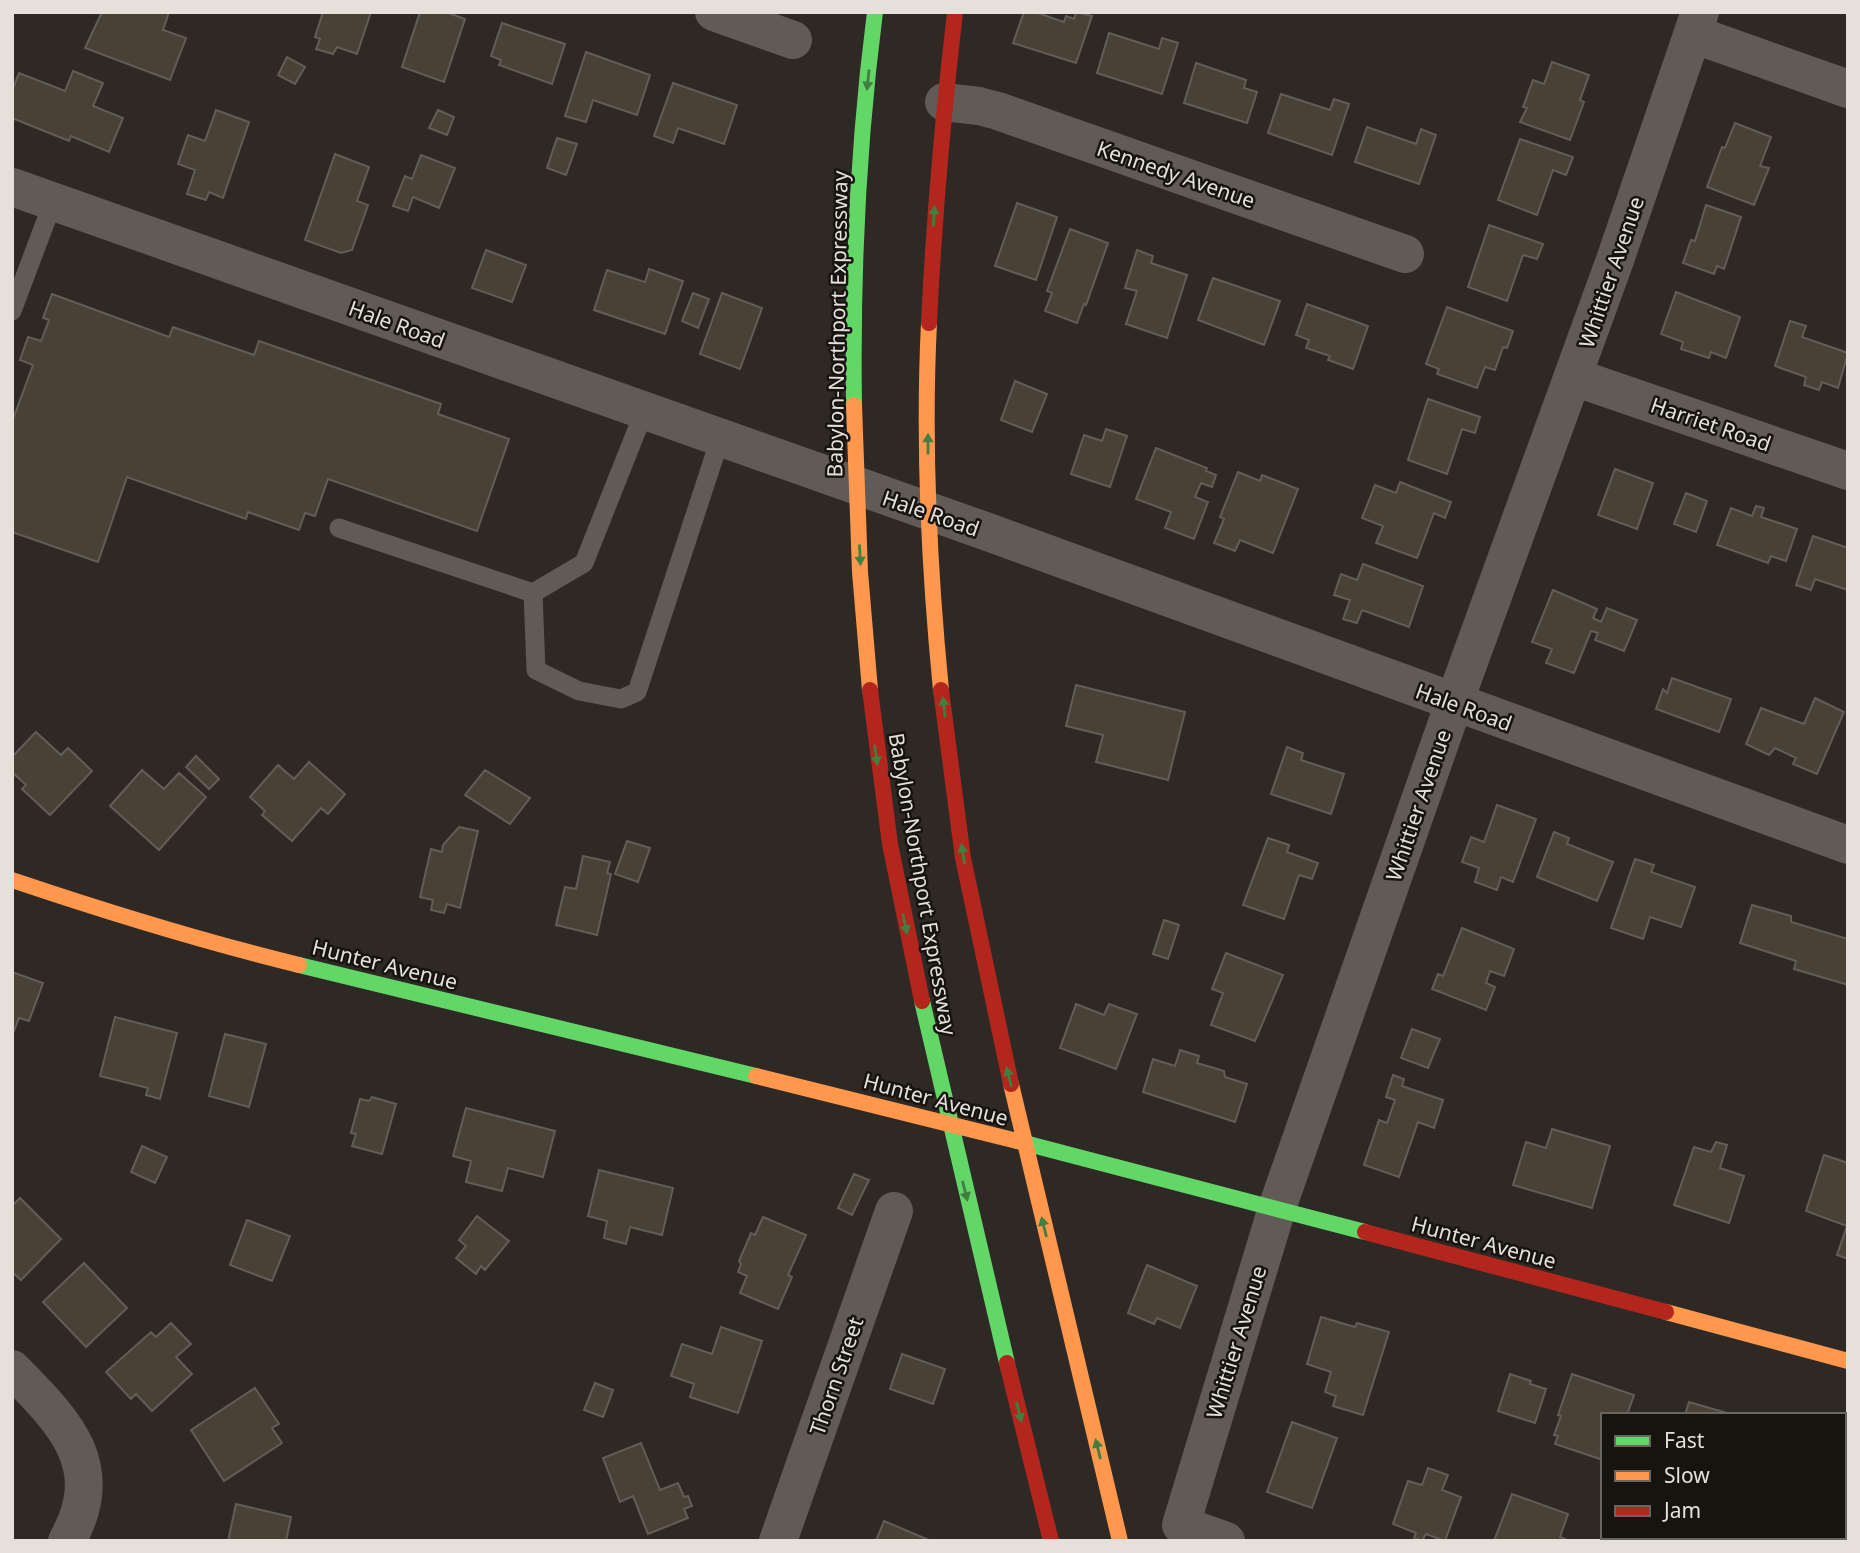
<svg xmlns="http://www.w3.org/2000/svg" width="1860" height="1553" font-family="'Noto Sans',sans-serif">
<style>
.building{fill:#494136;stroke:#615d58;stroke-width:2}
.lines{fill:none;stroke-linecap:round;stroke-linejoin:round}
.lane{stroke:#615b55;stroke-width:19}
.street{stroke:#615b55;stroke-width:38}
.fast{stroke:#63d668;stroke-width:16}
.slow{stroke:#ff974d;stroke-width:16}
.jam{stroke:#b3261e;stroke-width:16}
.oneway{fill:#417e40}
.labels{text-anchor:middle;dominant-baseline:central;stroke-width:5;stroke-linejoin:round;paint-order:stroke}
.street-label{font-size:21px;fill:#e5e0da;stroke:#17130f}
</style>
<rect width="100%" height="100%" fill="#2e2924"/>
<path class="building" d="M 102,12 L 169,12 L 163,30 L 186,38 L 170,80 L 85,48 Z
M 323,12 L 371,12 L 357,54 L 337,47 L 333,54 L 316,49 L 320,39 L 315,37 Z
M 420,12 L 446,12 L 465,19 L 444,82 L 402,67 Z
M 1024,12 L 1035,12 L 1064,22 L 1066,16 L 1074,19 L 1076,12 L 1092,16 L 1076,63 L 1013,43 Z
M 502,23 L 565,44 L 552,84 L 499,65 L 501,60 L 491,56 Z
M 1109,33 L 1159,49 L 1162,38 L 1178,43 L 1162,94 L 1097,73 Z
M 586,52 L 650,75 L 637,115 L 593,100 L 586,122 L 565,116 Z
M 287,57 L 305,67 L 295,84 L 278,75 Z
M 1552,62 L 1589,75 L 1580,100 L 1584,102 L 1570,140 L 1520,122 L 1527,108 L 1523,107 L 1533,80 L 1544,84 Z
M 1196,63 L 1246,80 L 1244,88 L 1257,92 L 1247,123 L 1184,103 Z
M 73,71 L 103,83 L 93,106 L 123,118 L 109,152 L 71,136 L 69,141 L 12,118 L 12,91 L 19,73 L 65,91 Z
M 673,83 L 737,105 L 724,144 L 678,128 L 673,143 L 654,136 Z
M 1281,94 L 1330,110 L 1334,99 L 1349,104 L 1332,155 L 1268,133 Z
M 216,110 L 249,122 L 223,198 L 209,192 L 206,200 L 187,194 L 195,170 L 178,164 L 188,135 L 205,141 Z
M 438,110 L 454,117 L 447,135 L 429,128 Z
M 1735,123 L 1771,137 L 1760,166 L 1769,168 L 1754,205 L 1707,187 L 1722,147 L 1725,148 Z
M 1367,127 L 1416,144 L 1421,129 L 1436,135 L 1419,184 L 1355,162 Z
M 557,138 L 577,144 L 566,175 L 547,168 Z
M 1520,139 L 1573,157 L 1566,175 L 1553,170 L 1537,215 L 1498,200 Z
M 335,154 L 369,167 L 357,201 L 368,205 L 352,250 L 341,253 L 305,240 Z
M 421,155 L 455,168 L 439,208 L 413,197 L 408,211 L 393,206 L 405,176 L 412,179 Z
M 1017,203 L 1057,217 L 1036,280 L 995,266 Z
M 1706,205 L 1741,217 L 1724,269 L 1717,266 L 1714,274 L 1683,263 L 1691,240 L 1695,241 Z
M 1489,225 L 1543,244 L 1537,259 L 1523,255 L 1507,301 L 1468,287 Z
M 1070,229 L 1108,243 L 1086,305 L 1084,304 L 1077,323 L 1045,311 L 1052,293 L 1047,291 Z
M 486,250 L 526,265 L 512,302 L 472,288 Z
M 1137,250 L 1153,256 L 1151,263 L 1187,275 L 1167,338 L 1126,324 L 1137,291 L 1125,288 Z
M 649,269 L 683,281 L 665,334 L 594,310 L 607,270 L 645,282 Z
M 1213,278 L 1280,301 L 1264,345 L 1198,320 Z
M 1676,292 L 1740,317 L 1726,358 L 1711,352 L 1709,358 L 1681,349 L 1683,342 L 1661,334 Z
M 693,293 L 709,299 L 698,328 L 682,321 Z
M 722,293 L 762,308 L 740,369 L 700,354 Z
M 52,294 L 169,337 L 173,327 L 254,355 L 259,341 L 441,404 L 438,414 L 509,439 L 477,531 L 328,479 L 315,516 L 305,513 L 299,530 L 248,512 L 246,519 L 127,477 L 98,562 L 12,532 L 12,422 L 33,365 L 20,360 L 28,337 L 41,341 L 49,320 L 43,318 Z
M 1307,304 L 1368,326 L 1353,369 L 1328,360 L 1330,356 L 1306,348 L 1309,340 L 1296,335 Z
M 1447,307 L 1513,331 L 1507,348 L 1503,347 L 1495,370 L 1485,367 L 1477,388 L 1437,374 L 1439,369 L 1426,364 Z
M 1790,321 L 1806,326 L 1802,337 L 1848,353 L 1838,388 L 1822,382 L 1819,390 L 1804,385 L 1806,377 L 1775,366 Z
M 1015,381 L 1047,394 L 1032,432 L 1001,420 Z
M 1428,399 L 1480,417 L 1475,433 L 1462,429 L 1447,474 L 1408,460 Z
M 1106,429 L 1127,436 L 1110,487 L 1071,474 L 1084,435 L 1102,441 Z
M 1156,448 L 1207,468 L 1206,471 L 1216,475 L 1212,487 L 1201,483 L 1195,497 L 1208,502 L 1194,539 L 1165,528 L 1171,512 L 1136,499 Z
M 1615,469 L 1653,483 L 1637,529 L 1598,515 Z
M 1238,472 L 1260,481 L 1262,475 L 1298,489 L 1273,553 L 1240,540 L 1235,551 L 1214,543 L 1224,519 L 1220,517 Z
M 1400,482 L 1451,502 L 1445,518 L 1434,513 L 1417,558 L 1376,543 L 1383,526 L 1362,518 L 1375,485 L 1396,493 Z
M 1686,493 L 1707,501 L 1696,532 L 1674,524 Z
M 1756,506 L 1764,508 L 1761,517 L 1797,529 L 1786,561 L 1771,556 L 1768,563 L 1717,545 L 1731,508 L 1752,516 Z
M 1813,536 L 1848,548 L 1848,590 L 1815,579 L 1811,590 L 1796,585 Z
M 1363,564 L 1423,586 L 1409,627 L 1362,610 L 1357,623 L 1343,619 L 1350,600 L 1334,595 L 1341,574 L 1357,580 Z
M 1553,590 L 1597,609 L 1593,618 L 1601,622 L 1607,608 L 1637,620 L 1624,651 L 1595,640 L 1598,633 L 1591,631 L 1574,673 L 1546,663 L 1552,649 L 1532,642 Z
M 1672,678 L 1731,699 L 1719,732 L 1656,709 L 1663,689 L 1667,693 Z
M 1076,685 L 1185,712 L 1168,780 L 1096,762 L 1103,735 L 1066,726 Z
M 1815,698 L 1844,712 L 1817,774 L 1793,764 L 1796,758 L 1775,748 L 1769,755 L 1746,744 L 1761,708 L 1804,724 Z
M 36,732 L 61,755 L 68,748 L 92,771 L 50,815 L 22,789 L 26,785 L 12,772 L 12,757 Z
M 1287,747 L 1303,753 L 1301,760 L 1344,774 L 1331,814 L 1271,794 Z
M 196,756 L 219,779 L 209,789 L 186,767 Z
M 309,762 L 345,794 L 328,814 L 321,808 L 292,841 L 262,815 L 265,811 L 250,797 L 278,765 L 294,779 Z
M 142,770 L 164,789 L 179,773 L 206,797 L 159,850 L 110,806 Z
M 485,770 L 530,798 L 510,824 L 465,795 Z
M 1497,805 L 1536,819 L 1513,882 L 1501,877 L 1497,890 L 1475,882 L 1479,868 L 1462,862 L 1471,837 L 1484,842 Z
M 459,827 L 478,831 L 460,908 L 447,904 L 444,913 L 431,910 L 433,900 L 420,897 L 431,849 L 442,852 L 443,845 Z
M 1554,832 L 1569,838 L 1567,844 L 1613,862 L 1597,901 L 1537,877 Z
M 1268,838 L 1289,845 L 1287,852 L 1318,863 L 1312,879 L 1299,875 L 1284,919 L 1243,905 Z
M 627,841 L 650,848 L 638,882 L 615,874 Z
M 583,856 L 610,862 L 607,873 L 611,874 L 597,935 L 556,925 L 565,887 L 576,889 Z
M 1635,859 L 1654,865 L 1651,872 L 1695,887 L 1681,927 L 1650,917 L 1643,939 L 1611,928 Z
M 1752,905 L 1791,916 L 1791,922 L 1848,939 L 1848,985 L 1794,969 L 1796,961 L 1740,943 Z
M 1164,920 L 1179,925 L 1168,959 L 1153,954 Z
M 1462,928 L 1514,949 L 1504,976 L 1490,971 L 1486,983 L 1495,987 L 1486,1010 L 1432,989 L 1438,974 L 1443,976 Z
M 1226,953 L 1283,975 L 1255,1041 L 1211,1025 L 1223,993 L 1212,989 Z
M 12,972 L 43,983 L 29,1021 L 19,1018 L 12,1036 Z
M 1076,1004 L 1104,1015 L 1109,1004 L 1137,1014 L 1116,1069 L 1060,1048 Z
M 115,1017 L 177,1033 L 160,1099 L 146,1095 L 148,1088 L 100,1076 Z
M 1412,1029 L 1440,1039 L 1428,1068 L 1401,1058 Z
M 225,1034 L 266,1044 L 249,1107 L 209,1096 Z
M 1180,1050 L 1199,1056 L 1197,1063 L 1224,1071 L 1225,1077 L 1247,1084 L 1235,1122 L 1143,1092 L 1153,1059 L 1175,1066 Z
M 1393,1075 L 1404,1079 L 1402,1086 L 1443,1100 L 1434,1128 L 1418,1122 L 1399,1177 L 1364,1165 L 1379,1120 L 1387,1123 L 1395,1100 L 1386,1097 Z
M 372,1097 L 396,1104 L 382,1154 L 352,1146 L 356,1134 L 351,1133 L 360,1099 L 369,1101 Z
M 466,1108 L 555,1131 L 543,1177 L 508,1168 L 502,1191 L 466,1182 L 471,1161 L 453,1156 Z
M 1552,1129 L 1610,1146 L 1592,1208 L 1513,1185 L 1526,1142 L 1546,1148 Z
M 1716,1142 L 1727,1145 L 1720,1168 L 1744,1176 L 1729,1223 L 1674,1205 L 1694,1147 L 1711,1152 Z
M 142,1146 L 167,1157 L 155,1183 L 131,1172 Z
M 1824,1155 L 1848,1163 L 1848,1259 L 1837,1255 L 1847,1226 L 1806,1211 Z
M 599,1170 L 673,1188 L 662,1235 L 630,1227 L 626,1244 L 604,1238 L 607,1221 L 588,1216 Z
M 854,1174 L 869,1180 L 852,1215 L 838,1208 Z
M 20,1198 L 61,1239 L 21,1280 L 12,1272 L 12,1206 Z
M 477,1216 L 509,1241 L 485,1270 L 481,1266 L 476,1274 L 456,1258 L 466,1246 L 459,1240 Z
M 763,1217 L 806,1235 L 788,1275 L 792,1277 L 778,1309 L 740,1293 L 747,1276 L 738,1272 L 741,1264 L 739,1261 L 751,1233 L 755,1235 Z
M 247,1220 L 290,1236 L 272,1281 L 230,1265 Z
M 84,1263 L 127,1308 L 86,1347 L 43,1302 Z
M 1147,1265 L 1197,1286 L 1180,1328 L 1157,1318 L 1154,1324 L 1128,1313 Z
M 1321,1317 L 1355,1327 L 1357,1323 L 1389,1332 L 1363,1415 L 1333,1406 L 1336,1396 L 1325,1392 L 1331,1372 L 1307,1364 Z
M 171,1323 L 191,1344 L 176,1357 L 192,1374 L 152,1411 L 136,1394 L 131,1399 L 106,1372 L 151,1332 L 156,1337 Z
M 721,1327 L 762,1341 L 738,1413 L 690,1397 L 694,1384 L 671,1376 L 682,1344 L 712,1354 Z
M 902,1354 L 945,1369 L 933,1404 L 890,1389 Z
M 1510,1374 L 1531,1381 L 1530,1384 L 1546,1389 L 1535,1423 L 1498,1411 Z
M 1572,1374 L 1634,1395 L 1627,1415 L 1603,1415 L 1603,1460 L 1555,1444 L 1558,1436 L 1554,1435 L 1561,1416 L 1558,1415 Z
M 595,1383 L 613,1390 L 603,1417 L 584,1410 Z
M 255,1388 L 279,1424 L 272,1428 L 282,1443 L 224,1481 L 191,1430 Z
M 1689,1402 L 1727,1413 L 1727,1415 L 1685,1415 Z
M 1292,1422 L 1337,1438 L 1312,1508 L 1267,1492 Z
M 641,1443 L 660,1490 L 678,1483 L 684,1497 L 688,1496 L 692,1506 L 684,1509 L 688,1518 L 648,1534 L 633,1496 L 620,1502 L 603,1458 Z
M 1848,1451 L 1848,1527 L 1844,1525 L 1844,1456 Z
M 1428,1468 L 1448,1475 L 1442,1490 L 1461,1497 L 1445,1541 L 1426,1534 L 1422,1541 L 1414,1538 L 1416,1533 L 1393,1524 L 1408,1481 L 1422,1485 Z
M 1512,1494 L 1568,1514 L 1560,1537 L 1570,1541 L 1494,1541 Z
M 236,1504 L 291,1517 L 286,1541 L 228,1541 Z
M 884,1521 L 931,1541 L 876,1541 Z"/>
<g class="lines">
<path class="lane" d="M 12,311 L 53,202
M 339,528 L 533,593 L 584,563 L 644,412
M 533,593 L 536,670 L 579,691 L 621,699 L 637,692 L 720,439"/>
<path class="street" d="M 714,12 L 793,40
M 1693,34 L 1848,89
M 944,102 L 979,106 L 998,111 L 1405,254
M 12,187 L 988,532 L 1848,845
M 1574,377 L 1848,471
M 12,1369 C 63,1421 110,1465 67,1541
M 778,1541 L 894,1211
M 1226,1541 L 1181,1525 L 1277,1208 L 1454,703 L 1615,260 L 1700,12"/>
<path class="fast" d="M 854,405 C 852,273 858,143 875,12
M 299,965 L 756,1076
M 922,1001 L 1007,1363
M 1017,1141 L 1365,1232"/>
<path class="slow" d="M 929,323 C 923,444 929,568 941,690
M 854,405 L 860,572 L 870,690
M 12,880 C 107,912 201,941 299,965
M 756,1076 L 1017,1141
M 1011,1084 L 1120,1541
M 1666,1312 L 1848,1361"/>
<path class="jam" d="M 929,323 C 934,218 943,115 955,12
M 870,690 L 890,844 L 922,1001
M 941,690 L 963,858 L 1011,1084
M 1365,1232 L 1666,1312
M 1007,1363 L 1051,1541"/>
</g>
<defs><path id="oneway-solid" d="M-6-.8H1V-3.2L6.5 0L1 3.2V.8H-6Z" transform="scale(1.75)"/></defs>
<g class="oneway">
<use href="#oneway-solid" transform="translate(868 80) rotate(96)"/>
<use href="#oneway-solid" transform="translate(934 216) rotate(-86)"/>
<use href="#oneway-solid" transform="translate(928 444) rotate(-90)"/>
<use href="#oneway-solid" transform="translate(860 555) rotate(87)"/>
<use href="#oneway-solid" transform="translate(944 707) rotate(-96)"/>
<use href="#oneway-solid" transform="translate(876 755) rotate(82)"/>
<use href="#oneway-solid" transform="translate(963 854) rotate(-99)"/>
<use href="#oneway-solid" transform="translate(905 924) rotate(78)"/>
<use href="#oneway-solid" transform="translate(1009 1077) rotate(-104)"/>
<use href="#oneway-solid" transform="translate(965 1191) rotate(76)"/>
<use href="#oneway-solid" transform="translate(1044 1227) rotate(-104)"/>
<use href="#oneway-solid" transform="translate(1019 1412) rotate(76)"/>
<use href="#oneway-solid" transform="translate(1098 1449) rotate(-104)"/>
</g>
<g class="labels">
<g class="street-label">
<text transform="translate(1176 174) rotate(19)">Kennedy Avenue</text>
<text transform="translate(1611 272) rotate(-71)">Whittier Avenue</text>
<text transform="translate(397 324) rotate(20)">Hale Road</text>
<text transform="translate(837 324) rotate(-89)">Babylon-Northport Expressway</text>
<text transform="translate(1711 424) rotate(19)">Harriet Road</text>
<text transform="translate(931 513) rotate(19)">Hale Road</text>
<text transform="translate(1464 707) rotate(20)">Hale Road</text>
<text transform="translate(1418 805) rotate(-71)">Whittier Avenue</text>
<text transform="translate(923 884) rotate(80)">Babylon-Northport Expressway</text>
<text transform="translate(385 964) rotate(14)">Hunter Avenue</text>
<text transform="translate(936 1099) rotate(15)">Hunter Avenue</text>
<text transform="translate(1484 1242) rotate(15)">Hunter Avenue</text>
<text transform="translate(1236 1342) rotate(-73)">Whittier Avenue</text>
<text transform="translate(836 1376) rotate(-71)">Thorn Street</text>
</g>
</g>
<rect width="1860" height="1553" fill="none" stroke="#e5e0da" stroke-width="28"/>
<rect x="1601" y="1413" width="245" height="126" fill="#17130f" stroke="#696560" stroke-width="2"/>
<rect x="1615" y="1436" width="35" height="10" fill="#63d668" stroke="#696560" stroke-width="2"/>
<text x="1664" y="1448" font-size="21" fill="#e5e0da">Fast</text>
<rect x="1615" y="1471" width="35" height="10" fill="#ff974d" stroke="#696560" stroke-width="2"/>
<text x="1664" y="1483" font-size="21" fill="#e5e0da">Slow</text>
<rect x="1615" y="1506" width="35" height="10" fill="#b3261e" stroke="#696560" stroke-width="2"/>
<text x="1664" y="1518" font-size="21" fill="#e5e0da">Jam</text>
</svg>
